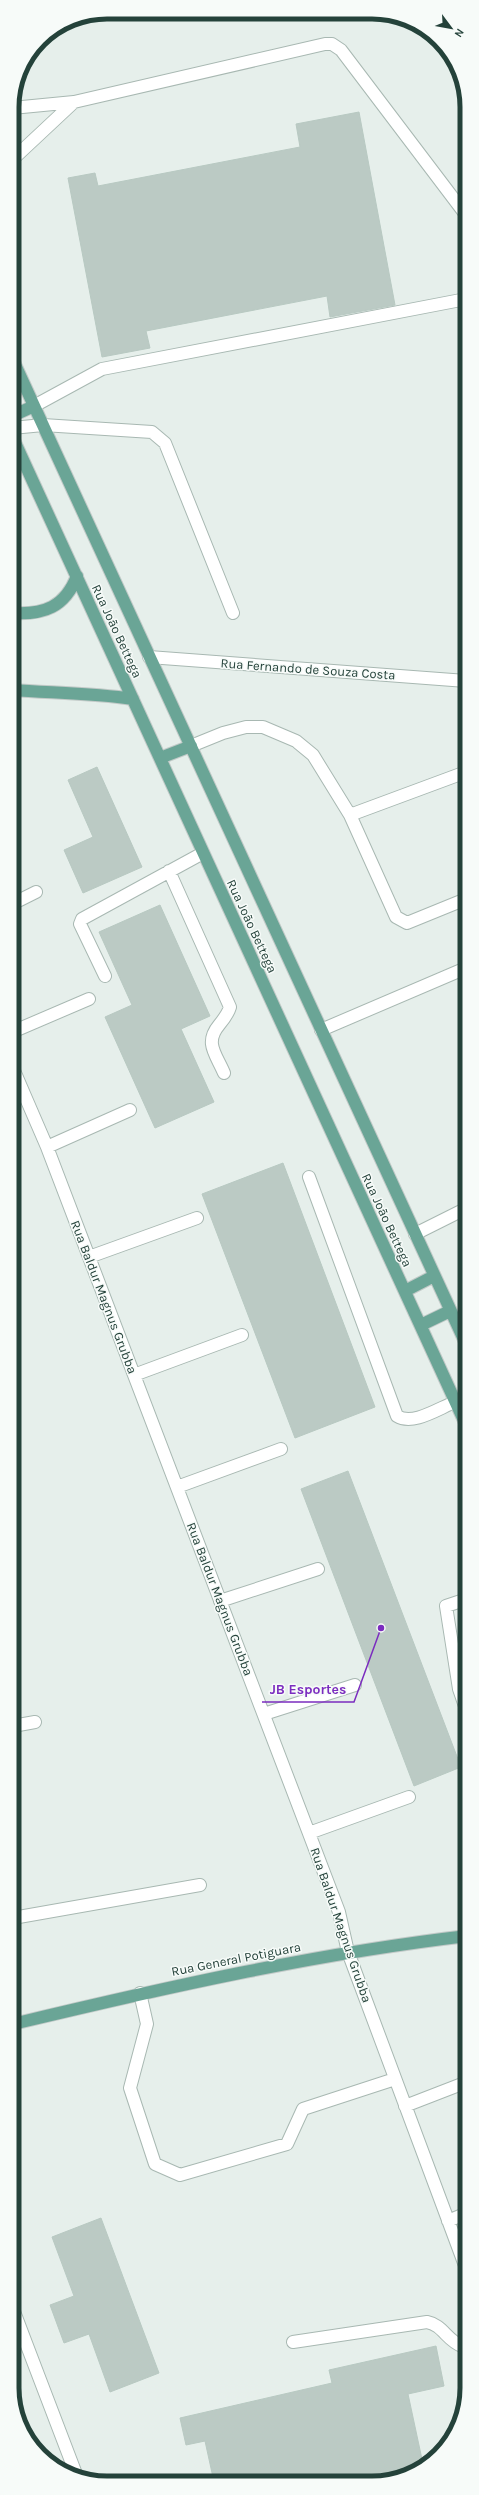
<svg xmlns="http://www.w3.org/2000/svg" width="479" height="2495" font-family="Karla,sans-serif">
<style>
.building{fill:#bbcac4;stroke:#b8c9c2}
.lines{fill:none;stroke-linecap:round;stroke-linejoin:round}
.minor-casing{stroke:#a8b8b2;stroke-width:14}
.major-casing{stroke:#c2cac8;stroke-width:14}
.minor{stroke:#fff;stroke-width:12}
.major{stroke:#6aa596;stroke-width:12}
.labels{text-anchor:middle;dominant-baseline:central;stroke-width:3;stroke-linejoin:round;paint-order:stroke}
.street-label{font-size:13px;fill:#24423a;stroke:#f7fbf9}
.rim{fill:none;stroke:#24423a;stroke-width:5}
.leader{fill:none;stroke:#7b2cbf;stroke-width:1.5}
.callout-dot{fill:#7b2cbf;stroke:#f7fbf9;stroke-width:1.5}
.callout-label{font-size:14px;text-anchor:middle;font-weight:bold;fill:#7b2cbf;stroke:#f7fbf9;stroke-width:3;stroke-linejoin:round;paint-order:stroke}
</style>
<rect width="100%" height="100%" fill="#e6efeb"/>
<path class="building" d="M 359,112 L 395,305 L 330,317 L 327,296 L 146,331 L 150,348 L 102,357 L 68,178 L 95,173 L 98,186 L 300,147 L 296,124 Z
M 97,767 L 142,867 L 83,893 L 64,850 L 93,837 L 68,780 Z
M 160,905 L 210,1016 L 181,1029 L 214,1102 L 155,1128 L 105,1017 L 132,1005 L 99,932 Z
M 283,1163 L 375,1407 L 295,1438 L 202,1194 Z
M 348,1471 L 461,1767 L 414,1786 L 301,1489 Z
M 101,2218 L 159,2373 L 110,2392 L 89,2334 L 64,2343 L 50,2305 L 74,2296 L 52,2237 Z
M 436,2346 L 444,2386 L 408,2394 L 423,2464 L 346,2482 L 214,2482 L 205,2441 L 186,2445 L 180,2418 L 332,2383 L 329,2370 Z"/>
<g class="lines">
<defs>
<path id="minor" d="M 12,108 L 74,102 L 325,44 L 332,44 L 341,50 L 466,215
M 12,160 L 74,102
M 34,406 L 102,369 L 466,299
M 12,428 L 43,425 L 152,432 L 165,443 L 233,613
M 149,657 L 466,681
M 191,746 L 223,733 L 246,727 L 263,727 L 296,741 L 313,755 L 350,815 L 396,917 L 407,923 L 466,899
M 350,815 L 466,772
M 169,871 L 230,1007 C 228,1014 224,1019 219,1025 C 204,1043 216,1054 224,1073
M 12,904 L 36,892
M 105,976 L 80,924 L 82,919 L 203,853
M 321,1030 L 466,968
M 12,1032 L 89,999
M 12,1066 L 47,1147 L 339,1912 L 348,1952 L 467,2271
M 47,1147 L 130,1110
M 309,1177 L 397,1416 C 413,1426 439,1408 455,1402
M 415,1234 L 467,1208
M 89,1257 L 197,1218
M 134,1375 L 242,1335
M 177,1487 L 281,1449
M 467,1599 L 446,1606 L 459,1689 L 467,1712
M 220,1601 L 318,1569
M 264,1714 L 355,1685
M 13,1726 L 35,1722
M 309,1833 L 409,1797
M 13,1918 L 200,1885
M 140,1993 L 147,2024 L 130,2088 L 155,2164 L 180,2175 L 287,2144 L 303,2109 L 395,2079
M 405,2106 L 467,2082
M 448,2221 L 467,2213
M 13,2309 L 76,2474
M 293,2342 L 427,2322 C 443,2325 447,2341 462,2346 L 467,2344"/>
<path id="major" d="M 12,358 L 467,1346
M 12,416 L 34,406
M 12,436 L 467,1427
M 12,613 C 44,615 65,607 77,576
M 12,690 C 53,693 93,693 133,699
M 160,758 L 191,746
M 405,1291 L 434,1276
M 421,1325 L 450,1311
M 13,2024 C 163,1988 313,1954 467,1936"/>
</defs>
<use href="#minor" class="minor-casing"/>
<use href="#major" class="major-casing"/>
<use href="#minor" class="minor"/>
<use href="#major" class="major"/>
</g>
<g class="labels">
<g class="street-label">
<text transform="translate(117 631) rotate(65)">Rua João Bettega</text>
<text transform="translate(308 669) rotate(4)">Rua Fernando de Souza Costa</text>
<text transform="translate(252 926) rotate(65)">Rua João Bettega</text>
<text transform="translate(387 1220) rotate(65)">Rua João Bettega</text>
<text transform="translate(104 1297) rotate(69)">Rua Baldur Magnus Grubba</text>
<text transform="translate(220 1599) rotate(69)">Rua Baldur Magnus Grubba</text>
<text transform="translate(341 1925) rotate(71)">Rua Baldur Magnus Grubba</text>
<text transform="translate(236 1959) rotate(-11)">Rua General Potiguara</text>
</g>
</g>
<path d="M0 0H479V2495H0ZM107 19H372A88 88 0 0 1 460 107V2388A88 88 0 0 1 372 2476H107A88 88 0 0 1 19 2388V107A88 88 0 0 1 107 19Z" fill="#f7fbf9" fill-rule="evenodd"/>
<path class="rim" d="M107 19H372A88 88 0 0 1 460 107V2388A88 88 0 0 1 372 2476H107A88 88 0 0 1 19 2388V107A88 88 0 0 1 107 19Z"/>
<path class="leader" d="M381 1628L354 1702H262"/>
<circle class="callout-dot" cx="381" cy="1628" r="4"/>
<g class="callout-label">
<text x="308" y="1694">JB Esportes</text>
</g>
<g transform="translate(451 28) rotate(122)" stroke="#f7fbf9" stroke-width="3" paint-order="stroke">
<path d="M0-3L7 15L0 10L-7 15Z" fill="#24423a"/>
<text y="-6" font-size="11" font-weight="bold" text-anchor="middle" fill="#24423a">N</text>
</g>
</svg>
